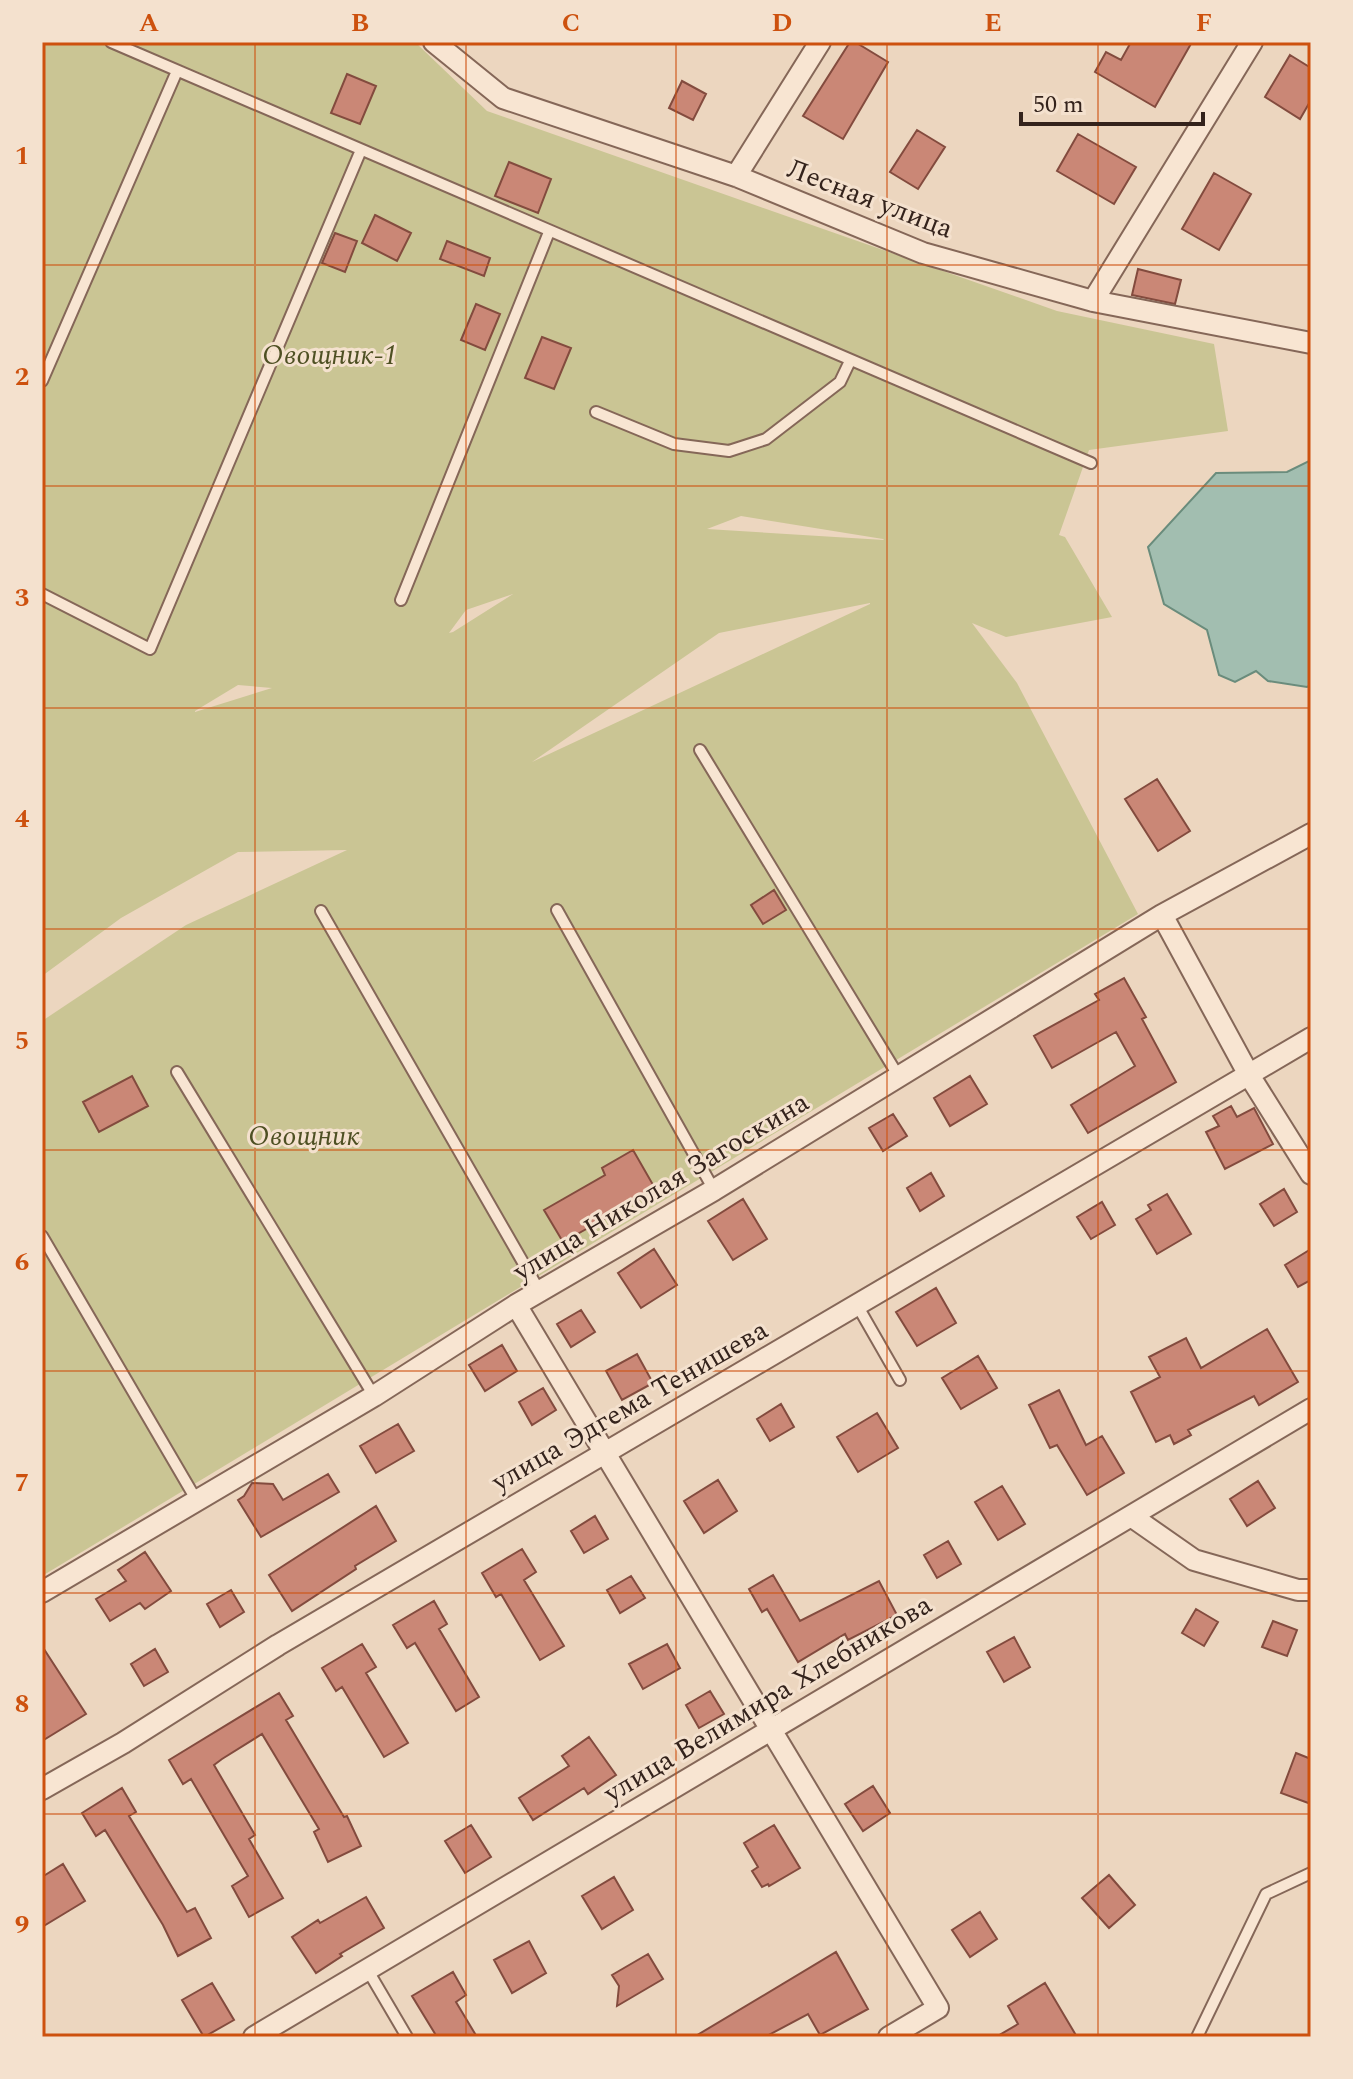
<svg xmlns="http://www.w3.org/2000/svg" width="1353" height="2079" font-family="Spectral,serif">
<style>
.green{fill:#cac594;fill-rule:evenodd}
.water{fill:#a2beb0;stroke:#6a8c7c;stroke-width:2}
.building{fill:#ca8776;stroke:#834b3e;stroke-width:2}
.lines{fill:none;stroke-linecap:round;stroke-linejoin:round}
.service-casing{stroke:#856758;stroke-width:14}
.minor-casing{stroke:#856758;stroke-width:24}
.service{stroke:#f8e5d2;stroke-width:10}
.minor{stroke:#f8e5d2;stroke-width:20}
.grid{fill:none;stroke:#cd510e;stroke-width:2;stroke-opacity:0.55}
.labels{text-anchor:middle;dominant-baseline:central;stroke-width:6;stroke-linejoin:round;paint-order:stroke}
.street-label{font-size:28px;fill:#34231c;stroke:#f4e1ce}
.park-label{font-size:28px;font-style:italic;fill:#4e5023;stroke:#f4e1ce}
.neatline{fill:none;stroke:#cd510e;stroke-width:3}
.grid-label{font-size:26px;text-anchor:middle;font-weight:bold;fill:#cd510e}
</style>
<rect width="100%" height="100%" fill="#ecd6bf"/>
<path class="green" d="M 42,42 L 415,42 L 487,111 L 1057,311 L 1214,344 L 1228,431 L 1089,450 L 1059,535 L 1065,537 L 1112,617 L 1006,637 L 972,623 L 1017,683 L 1138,914 L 42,1576 L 42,1021 L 186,925 L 347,850 L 238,852 L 121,918 L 42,976 ZM 741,516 L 883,539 L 884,540 L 707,529 ZM 513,594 L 453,632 L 449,633 L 466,610 ZM 870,603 L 870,604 L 532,762 L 719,633 ZM 238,685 L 272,688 L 195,712 L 195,711 Z"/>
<path class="water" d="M 1311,460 L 1311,685 L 1307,687 L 1268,681 L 1256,671 L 1235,682 L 1219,675 L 1207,630 L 1164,604 L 1148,547 L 1216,473 L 1287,472 Z"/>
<path class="building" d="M 850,42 L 855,42 L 888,62 L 843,139 L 803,116 Z
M 1131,42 L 1192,42 L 1155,107 L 1095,72 L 1106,52 L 1121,60 Z
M 1290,55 L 1311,68 L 1311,100 L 1300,119 L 1265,97 Z
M 347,74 L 376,86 L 360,124 L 331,113 Z
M 682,81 L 706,94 L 693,120 L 669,108 Z
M 917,130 L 945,147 L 918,189 L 890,172 Z
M 1078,134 L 1136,167 L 1114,204 L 1057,171 Z
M 509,162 L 551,179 L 538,213 L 495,196 Z
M 1214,173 L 1251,194 L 1219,250 L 1182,229 Z
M 375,215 L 411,233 L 397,261 L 362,243 Z
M 335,233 L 357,241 L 345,272 L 322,263 Z
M 447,241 L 490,258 L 484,276 L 440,259 Z
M 1138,269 L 1181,280 L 1175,304 L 1132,295 Z
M 476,304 L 500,314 L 485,350 L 461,340 Z
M 542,337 L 571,348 L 554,389 L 525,378 Z
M 1157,779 L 1190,831 L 1158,851 L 1125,799 Z
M 774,890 L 786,910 L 763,924 L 751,905 Z
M 1124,978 L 1146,1017 L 1142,1019 L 1176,1082 L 1088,1133 L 1071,1105 L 1135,1066 L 1116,1032 L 1052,1068 L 1034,1036 L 1099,1000 L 1095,994 Z
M 132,1076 L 148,1106 L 99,1132 L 83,1102 Z
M 970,1076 L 987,1104 L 950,1126 L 934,1098 Z
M 1231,1106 L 1237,1117 L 1254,1108 L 1273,1144 L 1225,1169 L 1206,1132 L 1219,1126 L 1213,1116 Z
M 893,1114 L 907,1136 L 883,1151 L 869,1128 Z
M 633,1150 L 656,1190 L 563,1242 L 544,1210 L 605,1175 L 602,1168 Z
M 931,1173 L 944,1196 L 920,1211 L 907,1188 Z
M 1284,1189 L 1297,1212 L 1274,1226 L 1260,1204 Z
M 1167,1194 L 1191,1234 L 1157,1254 L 1136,1219 L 1151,1210 L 1148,1205 Z
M 743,1199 L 767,1239 L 733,1260 L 708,1221 Z
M 1102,1202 L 1115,1225 L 1091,1239 L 1077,1217 Z
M 654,1249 L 677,1285 L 641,1308 L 618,1273 Z
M 1311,1249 L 1311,1280 L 1298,1287 L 1285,1265 Z
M 936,1288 L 956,1323 L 917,1346 L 896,1312 Z
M 581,1310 L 595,1332 L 571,1347 L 557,1324 Z
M 1267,1329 L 1298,1382 L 1259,1405 L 1254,1396 L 1188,1430 L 1191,1435 L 1174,1444 L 1170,1435 L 1156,1442 L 1131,1392 L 1160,1377 L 1149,1357 L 1186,1338 L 1201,1368 Z
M 502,1345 L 517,1371 L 485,1391 L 469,1365 Z
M 637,1354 L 653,1383 L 622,1400 L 606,1371 Z
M 978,1356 L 997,1388 L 961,1409 L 942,1378 Z
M 543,1388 L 556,1410 L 532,1425 L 519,1402 Z
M 1059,1390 L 1086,1445 L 1102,1436 L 1124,1473 L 1087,1495 L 1057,1445 L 1050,1448 L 1029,1405 Z
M 781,1404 L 794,1427 L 770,1441 L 757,1419 Z
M 877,1413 L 898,1448 L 858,1472 L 837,1437 Z
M 398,1424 L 414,1451 L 376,1473 L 360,1446 Z
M 328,1474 L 339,1492 L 261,1537 L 238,1500 L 244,1496 L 252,1483 L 273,1484 L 283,1500 Z
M 718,1480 L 737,1511 L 704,1533 L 684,1501 Z
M 1258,1481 L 1275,1508 L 1247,1526 L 1230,1499 Z
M 1002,1486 L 1025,1524 L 998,1540 L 975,1502 Z
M 376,1506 L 396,1541 L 355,1566 L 356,1569 L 292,1611 L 269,1575 Z
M 595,1516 L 608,1539 L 584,1553 L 571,1531 Z
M 948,1541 L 961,1564 L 937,1578 L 924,1555 Z
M 522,1549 L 536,1572 L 524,1580 L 564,1646 L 540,1660 L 501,1594 L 496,1597 L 482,1573 Z
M 145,1552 L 171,1591 L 145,1609 L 140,1603 L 110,1621 L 96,1599 L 126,1581 L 118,1570 Z
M 773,1575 L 800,1621 L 879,1581 L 897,1615 L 848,1640 L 845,1634 L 798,1662 L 767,1609 L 762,1612 L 749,1589 Z
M 631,1576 L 645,1598 L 620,1613 L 607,1590 Z
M 231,1590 L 244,1612 L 220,1627 L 207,1604 Z
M 434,1601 L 447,1624 L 439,1629 L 479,1697 L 456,1711 L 415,1643 L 407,1648 L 393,1625 Z
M 1196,1609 L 1218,1622 L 1204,1646 L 1182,1633 Z
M 1273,1621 L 1297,1630 L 1287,1656 L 1262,1647 Z
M 1014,1637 L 1030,1667 L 1004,1682 L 987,1652 Z
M 362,1644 L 376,1667 L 366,1673 L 408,1743 L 384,1757 L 342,1687 L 336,1691 L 322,1668 Z
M 667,1644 L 680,1668 L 643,1689 L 629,1664 Z
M 42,1646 L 86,1714 L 42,1741 Z
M 155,1649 L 168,1672 L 144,1686 L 131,1664 Z
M 710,1691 L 724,1714 L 699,1728 L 686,1705 Z
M 279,1693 L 293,1716 L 286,1720 L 344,1817 L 347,1816 L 361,1846 L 328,1862 L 314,1832 L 319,1829 L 262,1734 L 222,1759 L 214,1765 L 255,1835 L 249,1839 L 283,1898 L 249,1917 L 232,1886 L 248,1876 L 191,1779 L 183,1784 L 169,1760 Z
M 589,1737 L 616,1775 L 588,1794 L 584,1788 L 533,1820 L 519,1798 L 569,1766 L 562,1756 Z
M 1296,1753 L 1311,1759 L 1311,1804 L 1281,1793 Z
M 873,1786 L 890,1813 L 863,1831 L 845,1804 Z
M 122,1788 L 136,1812 L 129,1816 L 187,1912 L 195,1908 L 211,1938 L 178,1956 L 163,1925 L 105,1830 L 96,1836 L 82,1813 Z
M 471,1825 L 491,1857 L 465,1873 L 445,1841 Z
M 774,1825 L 800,1868 L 769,1886 L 768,1884 L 762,1887 L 752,1871 L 758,1867 L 744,1843 Z
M 63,1864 L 85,1901 L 42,1927 L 42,1877 Z
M 1109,1875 L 1135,1905 L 1109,1928 L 1082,1898 Z
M 614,1877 L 633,1910 L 602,1929 L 582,1896 Z
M 366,1897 L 384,1928 L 340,1954 L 342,1956 L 316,1973 L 292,1937 L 318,1920 L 320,1923 Z
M 980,1912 L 997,1939 L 970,1957 L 952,1930 Z
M 529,1941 L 546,1973 L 512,1993 L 494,1960 Z
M 836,1952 L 868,2009 L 820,2035 L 808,2014 L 765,2037 L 694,2037 Z
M 648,1954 L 663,1979 L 617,2006 L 619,1986 L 612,1975 Z
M 453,1972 L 466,1995 L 456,2002 L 477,2037 L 437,2037 L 412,1996 Z
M 212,1983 L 234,2020 L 204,2037 L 182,2000 Z
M 1045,1983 L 1077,2037 L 996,2037 L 1018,2024 L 1008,2006 Z"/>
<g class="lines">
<defs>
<path id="service" d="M 111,42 L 1091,463
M 42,381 L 177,71
M 596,412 L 674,444 L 729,451 L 766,439 L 840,382 L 850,361
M 42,594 L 150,649 L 361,150
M 401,600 L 549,232
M 700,750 L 899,1077
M 557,910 L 714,1190
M 321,911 L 540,1292
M 177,1072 L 374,1396
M 42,1236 L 197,1501
M 857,1305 L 900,1380
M 367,1969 L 407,2037
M 1197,2037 L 1266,1894 L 1311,1873"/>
<path id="minor" d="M 434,42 L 503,98 L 736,176 L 923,253 L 1093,301 L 1311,343
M 736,176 L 820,42
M 1093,301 L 1252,42
M 1162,915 L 1249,1075 L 1311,1174
M 516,1305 L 938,2008 L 889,2037
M 1131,1516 L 1194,1560 L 1298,1590 L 1311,1590
M 42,1592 L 374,1396 L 516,1305 L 714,1190 L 1162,915 L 1311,834
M 42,1789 L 123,1743 L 278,1645 L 1311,1038
M 254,2037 L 1311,1409"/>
</defs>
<use href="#service" class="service-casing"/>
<use href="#minor" class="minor-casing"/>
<use href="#service" class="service"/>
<use href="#minor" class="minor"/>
</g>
<path class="grid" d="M 255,42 L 255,2037M 466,42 L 466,2037M 676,42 L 676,2037M 887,42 L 887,2037M 1098,42 L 1098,2037M 42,265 L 1311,265M 42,486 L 1311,486M 42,708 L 1311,708M 42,929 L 1311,929M 42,1150 L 1311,1150M 42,1371 L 1311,1371M 42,1593 L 1311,1593M 42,1814 L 1311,1814"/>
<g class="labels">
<g class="street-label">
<text transform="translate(870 199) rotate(21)">Лесная улица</text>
<text transform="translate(661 1187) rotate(-31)">улица Николая Загоскина</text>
<text transform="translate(630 1406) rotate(-30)">улица Эдгема Тенишева</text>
<text transform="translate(768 1699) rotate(-31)">улица Велимира Хлебникова</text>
</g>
<g class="park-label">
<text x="330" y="355">Овощник-1</text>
<text x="304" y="1136">Овощник</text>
</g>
</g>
<rect width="1353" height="2079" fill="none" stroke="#f4e1ce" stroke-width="88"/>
<path d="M1021 112v12h182v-12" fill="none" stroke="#34231c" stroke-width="4"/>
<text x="1033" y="112" font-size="24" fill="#34231c" stroke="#f4e1ce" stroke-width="6" paint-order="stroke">50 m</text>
<rect x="44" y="44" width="1265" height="1991" class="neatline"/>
<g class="grid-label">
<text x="149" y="31">A</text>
<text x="360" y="31">B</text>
<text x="571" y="31">C</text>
<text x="782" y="31">D</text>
<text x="993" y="31">E</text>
<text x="1204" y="31">F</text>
<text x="22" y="164">1</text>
<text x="22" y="385">2</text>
<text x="22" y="606">3</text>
<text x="22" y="827">4</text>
<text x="22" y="1049">5</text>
<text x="22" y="1270">6</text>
<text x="22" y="1491">7</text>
<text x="22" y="1712">8</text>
<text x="22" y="1933">9</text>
</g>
</svg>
